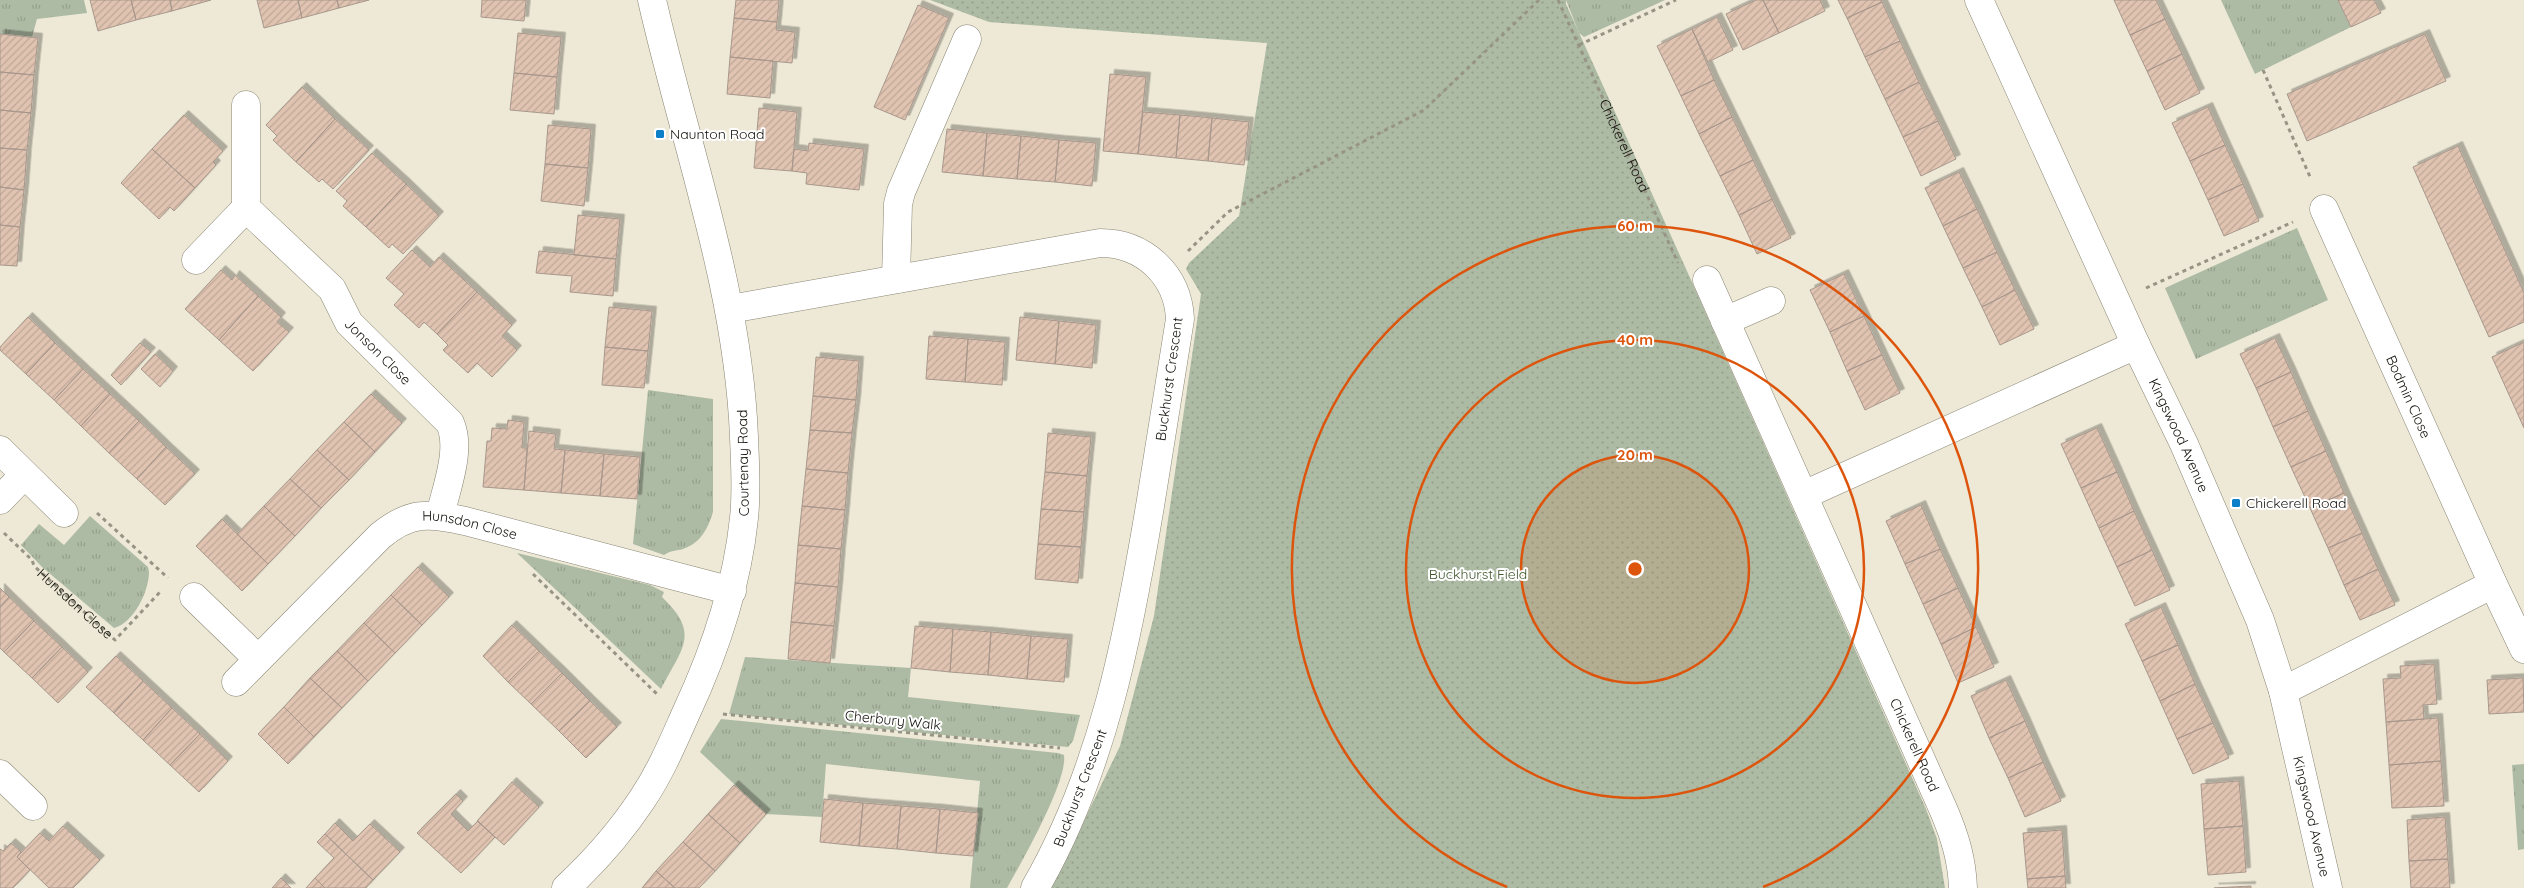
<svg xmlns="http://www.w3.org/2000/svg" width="2524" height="888" font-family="Quicksand,sans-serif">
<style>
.grass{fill:url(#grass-tufts)}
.park{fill:url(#park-dots)}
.building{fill:url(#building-hatch);stroke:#a8978c;filter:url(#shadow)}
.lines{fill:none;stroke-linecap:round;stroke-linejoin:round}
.minor-casing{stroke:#898574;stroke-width:29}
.path{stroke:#979486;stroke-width:3;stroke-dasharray:4 4;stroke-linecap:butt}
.minor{stroke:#fff;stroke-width:28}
.ring{fill:none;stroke:#dd550c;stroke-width:2.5}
.poi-dot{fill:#0b80c9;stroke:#fff;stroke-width:2}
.labels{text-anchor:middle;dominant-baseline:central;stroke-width:4;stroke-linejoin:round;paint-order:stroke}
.poi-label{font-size:14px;fill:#13110b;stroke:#fff;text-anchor:start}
.street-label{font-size:14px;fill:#13110b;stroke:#fff}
.park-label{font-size:14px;fill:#41582d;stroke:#fff}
.centre{fill:#dd550c;stroke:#fff;stroke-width:2.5}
.ring-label{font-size:15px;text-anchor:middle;font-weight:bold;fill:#dd550c;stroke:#fff;stroke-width:4;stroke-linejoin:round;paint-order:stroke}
</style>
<defs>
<pattern id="grass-tufts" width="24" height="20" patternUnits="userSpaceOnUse" patternTransform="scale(1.25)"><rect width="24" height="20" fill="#aebba4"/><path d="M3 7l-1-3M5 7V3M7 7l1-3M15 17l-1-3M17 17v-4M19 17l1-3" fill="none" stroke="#95a08c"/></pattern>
<pattern id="park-dots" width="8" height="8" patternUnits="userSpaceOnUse" patternTransform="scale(1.25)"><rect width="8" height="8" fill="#aebba4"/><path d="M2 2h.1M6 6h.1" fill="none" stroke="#95a08c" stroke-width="1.8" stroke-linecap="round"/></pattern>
<pattern id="building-hatch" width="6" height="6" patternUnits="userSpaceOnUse" patternTransform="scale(1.25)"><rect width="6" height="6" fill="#e0c4b1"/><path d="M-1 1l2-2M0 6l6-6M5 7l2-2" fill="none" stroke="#bfa797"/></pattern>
<filter id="shadow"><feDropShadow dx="4.5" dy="-4.5" stdDeviation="0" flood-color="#0004"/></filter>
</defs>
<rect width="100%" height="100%" fill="#ede9d6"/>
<path class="grass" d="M 0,0 L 84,0 L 87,13 L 37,19 L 32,37 L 0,34 Z
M 1566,0 L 1665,0 L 1584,37 L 1579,33 Z
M 2221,0 L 2338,0 L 2351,27 L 2255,74 Z
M 2297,228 L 2328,300 L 2196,359 L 2165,288 Z
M 648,390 L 713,399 L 713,512 C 708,528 701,543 683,549 C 676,551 671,550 664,555 L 633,544 Z
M 90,516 L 148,567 L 149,572 C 149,591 134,623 114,628 L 42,567 L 21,545 L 39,524 L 64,545 Z
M 517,553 L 650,585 L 664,592 L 662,597 C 701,634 682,648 661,689 Z
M 745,657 L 911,668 L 908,697 L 1080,715 L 1073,741 L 1068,747 L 729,714 Z
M 721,719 L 1058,753 L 1064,755 C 1068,781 1021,863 1007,888 L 970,888 L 980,781 L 826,764 L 822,817 L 766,814 L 700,752 Z
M 2524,764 L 2524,849 L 2518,850 L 2512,765 Z"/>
<path class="park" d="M 930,0 L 1566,0 L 1566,4 L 1687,271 L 1926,809 L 1937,839 L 1945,888 L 1049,888 L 1065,860 L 1120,746 L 1154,616 L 1201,294 L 1186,269 L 1189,263 L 1239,216 L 1267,43 L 989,22 Z"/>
<path class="building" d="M 90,0 L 131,0 L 136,20 L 98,31 Z
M 131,0 L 170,0 L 172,11 L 136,20 Z
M 170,0 L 211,0 L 172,11 Z
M 257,0 L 298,0 L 302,18 L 264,28 Z
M 298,0 L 337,0 L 339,8 L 302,18 Z
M 337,0 L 369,0 L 339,8 Z
M 482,0 L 526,0 L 524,21 L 481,17 Z
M 736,0 L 779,0 L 777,22 L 734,18 Z
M 1756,0 L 1763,0 L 1779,33 L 1743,50 L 1726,14 Z
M 1763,0 L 1820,0 L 1825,11 L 1779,33 Z
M 1838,0 L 1881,0 L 1882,2 L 1847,18 Z
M 2114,0 L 2156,0 L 2165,19 L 2130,35 Z
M 2338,0 L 2374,0 L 2381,13 L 2351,27 Z
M 1882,2 L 1900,41 L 1865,57 L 1847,18 Z
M 918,5 L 949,18 L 905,120 L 874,107 Z
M 1717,17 L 1733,50 L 1708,62 L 1692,29 Z
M 734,18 L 777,22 L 776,30 L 795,32 L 792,63 L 730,57 Z
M 2165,19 L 2182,54 L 2147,71 L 2130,35 Z
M 1692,29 L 1714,80 L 1681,96 L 1657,46 Z
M 518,33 L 561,37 L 557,77 L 514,73 Z
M 0,34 L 38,38 L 34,75 L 0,72 Z
M 2425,34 L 2446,81 L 2307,141 L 2287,94 Z
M 1900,41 L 1919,82 L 1885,99 L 1865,57 Z
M 2182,54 L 2200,93 L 2165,110 L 2147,71 Z
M 730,57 L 773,61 L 770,98 L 727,94 Z
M 0,72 L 34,75 L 31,113 L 0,110 Z
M 514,73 L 557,77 L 554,114 L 510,110 Z
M 1110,74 L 1146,77 L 1138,154 L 1103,151 Z
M 1714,80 L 1732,117 L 1699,134 L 1681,96 Z
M 1919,82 L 1938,121 L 1903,137 L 1885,99 Z
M 302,87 L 335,119 L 296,162 L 273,140 L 277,136 L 266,125 Z
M 2208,107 L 2225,145 L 2190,161 L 2172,123 Z
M 759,108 L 797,112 L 792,171 L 754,168 Z
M 0,110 L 31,113 L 27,150 L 0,148 Z
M 1143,112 L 1180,115 L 1176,158 L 1138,154 Z
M 184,115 L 223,151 L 213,162 L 216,165 L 195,188 L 152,149 Z
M 1180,115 L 1212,118 L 1208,161 L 1176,158 Z
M 1732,117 L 1753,160 L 1720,176 L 1699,134 Z
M 1212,118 L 1249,122 L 1244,165 L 1208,161 Z
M 335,119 L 369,150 L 333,189 L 322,179 L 319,182 L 296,162 Z
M 1938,121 L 1956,159 L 1921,176 L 1903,137 Z
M 548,125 L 591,129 L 588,168 L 545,164 Z
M 947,129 L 987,133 L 983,176 L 942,172 Z
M 987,133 L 1021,136 L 1017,179 L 983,176 Z
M 1021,136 L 1059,140 L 1055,182 L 1017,179 Z
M 1059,140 L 1096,143 L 1092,186 L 1055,182 Z
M 809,143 L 864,149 L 859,190 L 806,184 L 807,173 L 792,171 L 794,149 L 808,151 Z
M 2225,145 L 2243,184 L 2208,200 L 2190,161 Z
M 2458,146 L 2524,293 L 2524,322 L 2489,337 L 2413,167 Z
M 0,148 L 27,150 L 24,190 L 0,187 Z
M 152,149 L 195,188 L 174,211 L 170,207 L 159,219 L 121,183 Z
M 372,153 L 406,184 L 366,227 L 343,206 L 347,201 L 336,191 Z
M 1753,160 L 1772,199 L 1739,215 L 1720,176 Z
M 545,164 L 588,168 L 584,206 L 541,201 Z
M 1959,172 L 1977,209 L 1943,226 L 1925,188 Z
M 406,184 L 439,216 L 403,254 L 392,244 L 389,248 L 366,227 Z
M 2243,184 L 2259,221 L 2224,236 L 2208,200 Z
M 0,187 L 24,190 L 20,227 L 0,225 Z
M 1772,199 L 1791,238 L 1757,254 L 1739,215 Z
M 1977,209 L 1997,252 L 1963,268 L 1943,226 Z
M 578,215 L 620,219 L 616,259 L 574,255 Z
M 0,225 L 20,227 L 17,266 L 0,265 Z
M 412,250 L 430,267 L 439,257 L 477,292 L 437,334 L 424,322 L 419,328 L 394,305 L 404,294 L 386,278 Z
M 539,251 L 616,259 L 613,296 L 570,292 L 572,276 L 536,273 Z
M 1997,252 L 2015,290 L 1982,307 L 1963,268 Z
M 221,270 L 232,280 L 235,275 L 258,296 L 219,340 L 185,309 Z
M 1844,274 L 1864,316 L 1830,332 L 1810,290 Z
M 2015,290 L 2034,329 L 2000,345 L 1982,307 Z
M 477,292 L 512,325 L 502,336 L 517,350 L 492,377 L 477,363 L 468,373 L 443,350 L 448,345 L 437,334 Z
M 258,296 L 281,317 L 277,322 L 289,332 L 253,371 L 219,340 Z
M 609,307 L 652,311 L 648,351 L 605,347 Z
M 1864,316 L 1882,355 L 1847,371 L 1830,332 Z
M 28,317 L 55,343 L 26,374 L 0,350 L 0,347 Z
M 1020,317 L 1059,321 L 1055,364 L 1016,360 Z
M 1059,321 L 1096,325 L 1092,368 L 1055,364 Z
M 929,336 L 968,339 L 965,382 L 926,379 Z
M 2275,338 L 2291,372 L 2256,388 L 2240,354 Z
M 968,339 L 1005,342 L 1002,385 L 965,382 Z
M 2524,342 L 2524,428 L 2492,357 Z
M 55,343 L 83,369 L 54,400 L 26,374 Z
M 140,343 L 151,352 L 121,385 L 111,375 Z
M 605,347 L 648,351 L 644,388 L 602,385 Z
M 155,354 L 173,371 L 160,387 L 141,369 Z
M 1882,355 L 1900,393 L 1865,410 L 1847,371 Z
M 816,357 L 859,361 L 856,400 L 813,396 Z
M 83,369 L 110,394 L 81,426 L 54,400 Z
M 2291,372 L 2308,411 L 2273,427 L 2256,388 Z
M 110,394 L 139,421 L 109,453 L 81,426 Z
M 371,394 L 402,423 L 375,452 L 344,422 Z
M 813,396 L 856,400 L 852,433 L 810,430 Z
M 2308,411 L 2326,451 L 2291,467 L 2273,427 Z
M 508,420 L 524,422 L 522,448 L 527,448 L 524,490 L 483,487 L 487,441 L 491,441 L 492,428 L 507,429 Z
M 139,421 L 166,447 L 137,479 L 109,453 Z
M 344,422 L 375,452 L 349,480 L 317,450 Z
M 2097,428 L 2117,472 L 2081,488 L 2061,444 Z
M 810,430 L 852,433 L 848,473 L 806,469 Z
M 529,431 L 556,434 L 554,449 L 565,450 L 561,493 L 524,490 Z
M 1048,433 L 1091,437 L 1087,476 L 1045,472 Z
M 166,447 L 195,474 L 165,505 L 137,479 Z
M 317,450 L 349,480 L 321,508 L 290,479 Z
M 565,450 L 604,454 L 600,496 L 561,493 Z
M 2326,451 L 2344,493 L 2310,508 L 2291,467 Z
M 604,454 L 640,457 L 637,499 L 600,496 Z
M 806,469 L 848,473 L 845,510 L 802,506 Z
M 1045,472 L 1087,476 L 1084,512 L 1041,509 Z
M 2117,472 L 2134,511 L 2099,528 L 2081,488 Z
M 290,479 L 321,508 L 295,536 L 264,506 Z
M 2344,493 L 2362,533 L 2328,548 L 2310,508 Z
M 1921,505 L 1940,549 L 1905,564 L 1886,521 Z
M 264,506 L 295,536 L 268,564 L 237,534 Z
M 802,506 L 845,510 L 841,549 L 798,545 Z
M 1041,509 L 1084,512 L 1081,547 L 1038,544 Z
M 2134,511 L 2152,550 L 2117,567 L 2099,528 Z
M 222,519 L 268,564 L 242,591 L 196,546 Z
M 2362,533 L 2378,569 L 2344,585 L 2328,548 Z
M 1038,544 L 1081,547 L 1078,583 L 1035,579 Z
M 798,545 L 841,549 L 838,587 L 795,583 Z
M 1940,549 L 1958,588 L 1923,604 L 1905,564 Z
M 2152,550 L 2170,590 L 2135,606 L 2117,567 Z
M 418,567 L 449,597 L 422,625 L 391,595 Z
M 2378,569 L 2395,605 L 2360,620 L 2344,585 Z
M 795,583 L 838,587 L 834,626 L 791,622 Z
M 0,588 L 9,597 L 0,607 Z
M 1958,588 L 1976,627 L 1941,644 L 1923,604 Z
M 391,595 L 422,625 L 395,653 L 364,623 Z
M 9,597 L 34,621 L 4,652 L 0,648 L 0,607 Z
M 2161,607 L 2178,645 L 2142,661 L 2125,624 Z
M 34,621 L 62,647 L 32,678 L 4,652 Z
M 791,622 L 834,626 L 830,663 L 788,659 Z
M 364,623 L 395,653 L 368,681 L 337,651 Z
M 512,625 L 539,651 L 508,682 L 483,656 Z
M 915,626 L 953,629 L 950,672 L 911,668 Z
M 1976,627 L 1994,667 L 1958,683 L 1941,644 Z
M 953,629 L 991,632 L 988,675 L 950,672 Z
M 991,632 L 1031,636 L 1027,679 L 988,675 Z
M 1031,636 L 1068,639 L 1064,682 L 1027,679 Z
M 2178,645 L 2195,684 L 2160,701 L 2142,661 Z
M 62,647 L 88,672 L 58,703 L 32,678 Z
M 337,651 L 368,681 L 342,708 L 310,678 Z
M 539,651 L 562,673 L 531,704 L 508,682 Z
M 116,656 L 143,681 L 114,713 L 86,687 Z
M 2434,664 L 2437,704 L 2423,705 L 2424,719 L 2386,722 L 2383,679 L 2401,678 L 2400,666 Z
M 562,673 L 590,701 L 559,731 L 531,704 Z
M 310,678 L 342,708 L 314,737 L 284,707 Z
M 2523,678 L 2524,712 L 2489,714 L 2487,680 Z
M 2006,680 L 2025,721 L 1989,738 L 1971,696 Z
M 143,681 L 172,708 L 143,740 L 114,713 Z
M 2195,684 L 2213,723 L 2177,739 L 2160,701 Z
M 590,701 L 617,727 L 586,758 L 559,731 Z
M 284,707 L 314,737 L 288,764 L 258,734 Z
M 172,708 L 200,734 L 170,765 L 143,740 Z
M 2438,718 L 2441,761 L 2389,765 L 2386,722 Z
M 2025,721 L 2043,762 L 2008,778 L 1989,738 Z
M 2213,723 L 2229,758 L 2193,774 L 2177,739 Z
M 200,734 L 228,761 L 199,792 L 170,765 Z
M 2441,761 L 2444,806 L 2392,808 L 2389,765 Z
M 2043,762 L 2061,801 L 2025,817 L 2008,778 Z
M 2239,781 L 2243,826 L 2204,829 L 2201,784 Z
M 512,782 L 539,807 L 504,845 L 477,821 Z
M 734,785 L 766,814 L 740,843 L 708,814 Z
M 456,794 L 463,801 L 451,814 L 468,831 L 478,821 L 495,837 L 461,873 L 417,833 Z
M 824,799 L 863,803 L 859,846 L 820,842 Z
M 863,803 L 901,806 L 897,849 L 859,846 Z
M 901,806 L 940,809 L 936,853 L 897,849 Z
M 940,809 L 978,813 L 973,856 L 936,853 Z
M 708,814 L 740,843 L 715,871 L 683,842 Z
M 2445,817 L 2448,859 L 2409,861 L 2407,820 Z
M 335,823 L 353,841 L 370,824 L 400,852 L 373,880 L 325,834 Z
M 63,826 L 100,860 L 73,888 L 49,888 L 17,857 L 40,833 L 49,841 Z
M 2243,826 L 2246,872 L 2208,875 L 2204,829 Z
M 2062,830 L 2065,876 L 2027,879 L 2023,833 Z
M 325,834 L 373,880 L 366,888 L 325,888 L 315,878 L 334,858 L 317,842 Z
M 683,842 L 715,871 L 699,888 L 675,888 L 656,871 Z
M 11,843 L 21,852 L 17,857 L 30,870 L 13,888 L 0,888 L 0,849 L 3,851 Z
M 2448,859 L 2450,888 L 2411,888 L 2409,861 Z
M 656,871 L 675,888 L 642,888 Z
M 2065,876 L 2066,888 L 2028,888 L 2027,879 Z
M 281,878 L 291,888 L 272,888 Z
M 315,878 L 325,888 L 306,888 Z
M 2251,886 L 2251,888 L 2214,888 Z"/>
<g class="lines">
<defs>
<g id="minor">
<path id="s3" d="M 1979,0 L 2136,345 L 2184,444 L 2260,620 L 2283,691 L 2328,888"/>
<path d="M 246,105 L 246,208"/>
<path id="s4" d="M 2324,209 L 2493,584 L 2524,649"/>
<path id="s5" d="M 196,260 L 246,208 L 332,289 L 349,323 L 450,423 C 462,450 446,488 440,516"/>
<path d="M 896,279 L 898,204 L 901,192 L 967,39"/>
<path id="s6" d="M 1707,280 L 1944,811 C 1955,837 1962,860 1963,888"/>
<path d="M 730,309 L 1100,243 C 1144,243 1178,275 1180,319 C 1170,381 1160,444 1150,506 C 1128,638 1103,770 1035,888"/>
<path d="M 1725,321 L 1771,301"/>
<path d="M 0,450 L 64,513"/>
<path d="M 1804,495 L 2136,345"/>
<path d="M 0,500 L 24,475"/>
<path d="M 194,597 L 258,659"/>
<path id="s7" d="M 236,682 L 380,536 C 410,511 429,513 465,521 L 732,591"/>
<path d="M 2283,691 L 2493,584"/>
<path d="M 0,774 L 33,806"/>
<path d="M 566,888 C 594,862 622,830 643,798 C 661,771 673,742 686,713 C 715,651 737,586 744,518 C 747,491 745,464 744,437 C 738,287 685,145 652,0"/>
</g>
</defs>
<use href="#minor" class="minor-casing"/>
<g class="path">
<path id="s1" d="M 1558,0 L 1678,263"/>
<path d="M 1579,45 L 1676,0"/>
<path d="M 2263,70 L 2311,179"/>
<path d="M 1188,251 L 1228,212 L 1424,110 L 1539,0"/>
<path d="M 2146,288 L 2293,222"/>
<path d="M 97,513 L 168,578"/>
<path id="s2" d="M 4,533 L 32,560 L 34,566 L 115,640 L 160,592"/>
<path d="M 533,574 L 658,695"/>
<path d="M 723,714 L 1060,748"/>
</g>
<use href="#minor" class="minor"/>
</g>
<circle cx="1635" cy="569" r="114" fill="#dd550c" fill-opacity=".12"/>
<g class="ring">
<circle cx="1635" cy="569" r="114"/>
<circle cx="1635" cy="569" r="229"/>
<path d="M1507 887A343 343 0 1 1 1763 887"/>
</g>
<g class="poi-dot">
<rect x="655" y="129" width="10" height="10" rx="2.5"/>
<rect x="2231" y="498" width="10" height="10" rx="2.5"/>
</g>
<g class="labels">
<g class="poi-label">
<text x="670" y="134">Naunton Road</text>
<text x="2246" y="503">Chickerell Road</text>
</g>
<g class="street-label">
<text stroke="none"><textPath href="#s1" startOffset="160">Chickerell Road</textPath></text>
<text stroke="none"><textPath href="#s5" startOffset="269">Jonson Close</textPath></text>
<text transform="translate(1169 379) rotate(-82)">Buckhurst Crescent</text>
<text stroke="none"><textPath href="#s4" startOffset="206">Bodmin Close</textPath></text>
<text stroke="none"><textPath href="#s3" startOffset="479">Kingswood Avenue</textPath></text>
<text transform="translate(743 463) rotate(-91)">Courtenay Road</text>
<text stroke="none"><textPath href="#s7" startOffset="301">Hunsdon Close</textPath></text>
<text stroke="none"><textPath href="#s2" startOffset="101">Hunsdon Close</textPath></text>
<text transform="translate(893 720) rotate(6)">Cherbury Walk</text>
<text stroke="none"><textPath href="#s6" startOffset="509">Chickerell Road</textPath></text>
<text transform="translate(1080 788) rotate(-69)">Buckhurst Crescent</text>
<text stroke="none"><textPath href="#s3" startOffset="884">Kingswood Avenue</textPath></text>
</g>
<g class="park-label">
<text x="1478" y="574">Buckhurst Field</text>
</g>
</g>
<circle cx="1635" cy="569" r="8" class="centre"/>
<g class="ring-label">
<text x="1635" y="231">60 m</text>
<text x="1635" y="345">40 m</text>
<text x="1635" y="460">20 m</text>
</g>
</svg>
